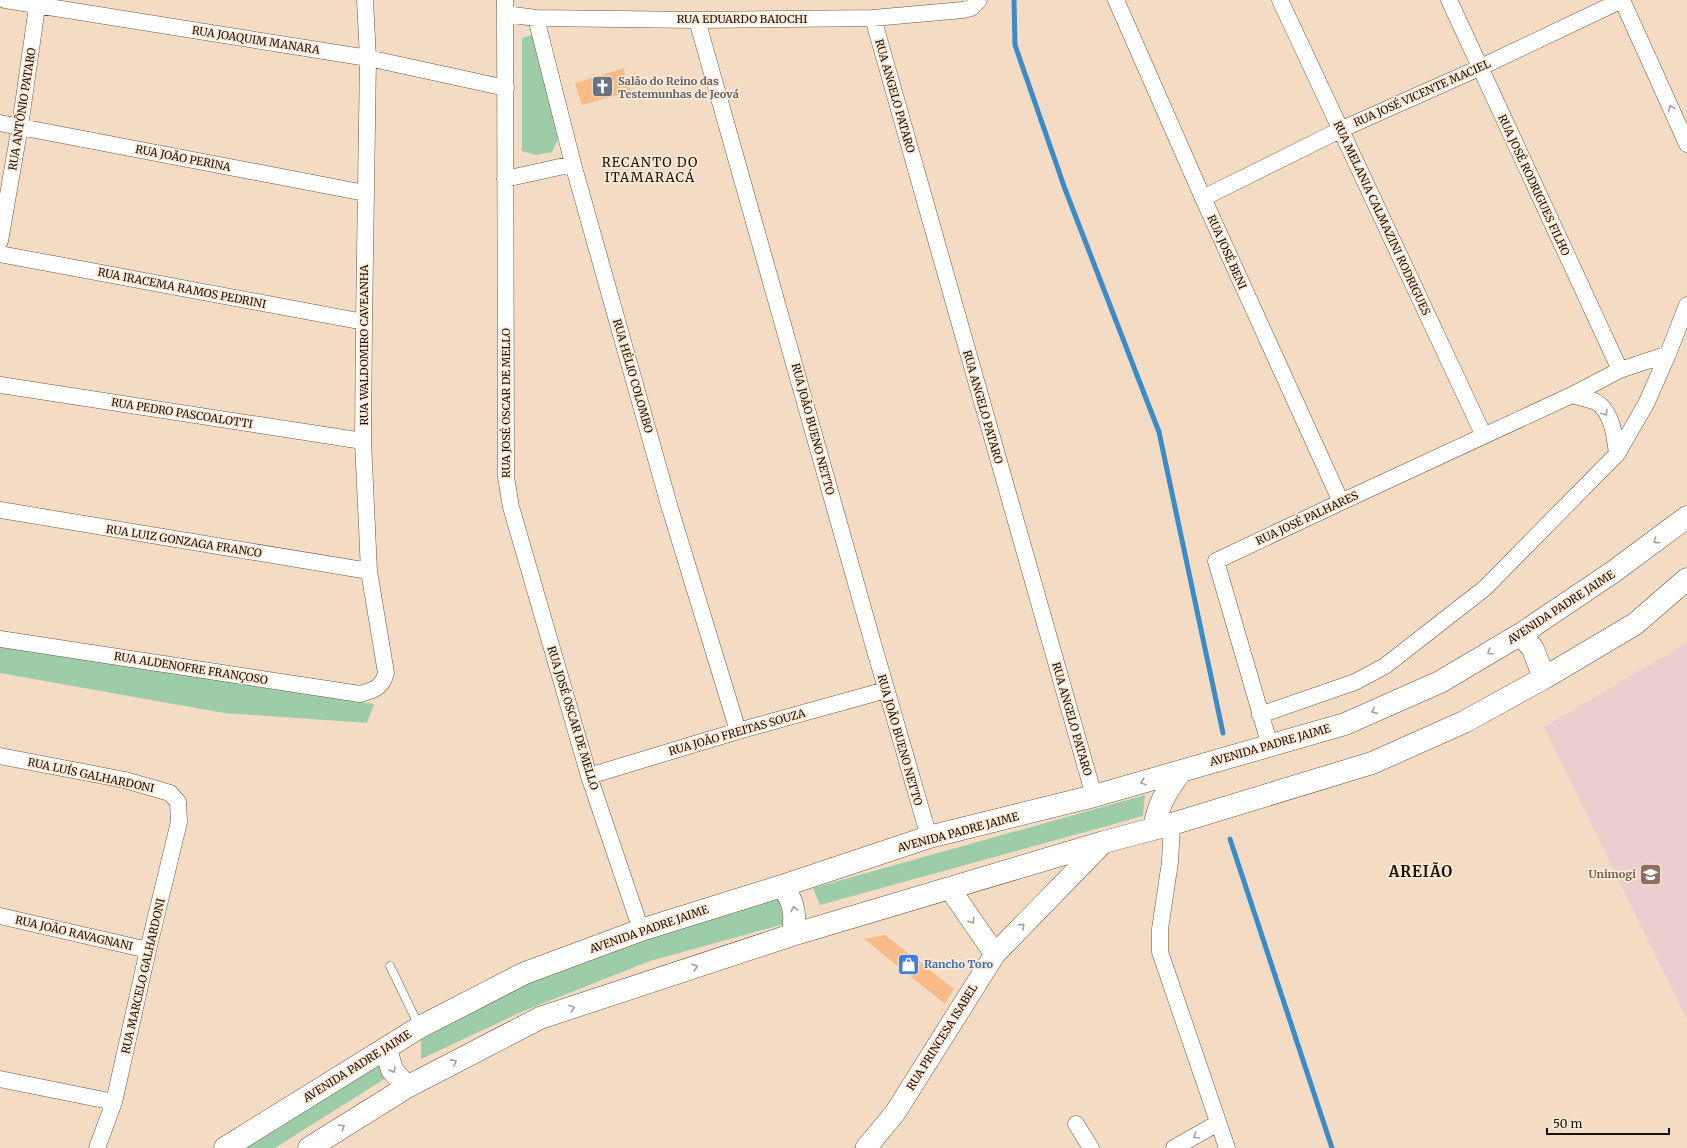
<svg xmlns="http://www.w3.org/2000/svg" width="1687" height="1148" font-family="Merriweather,serif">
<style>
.education{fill:#eacfcf}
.green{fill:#9dcda8}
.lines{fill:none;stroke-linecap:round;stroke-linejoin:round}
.stream{stroke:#3a8bc7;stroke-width:5}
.building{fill:#f6bb87}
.service-casing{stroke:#695641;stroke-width:9}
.minor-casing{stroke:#695641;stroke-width:17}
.tertiary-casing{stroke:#695641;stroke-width:22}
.primary-casing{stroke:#695641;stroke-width:23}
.service{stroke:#fff;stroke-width:8}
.minor{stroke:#fff;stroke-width:16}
.tertiary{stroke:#fff;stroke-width:21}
.primary{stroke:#fff;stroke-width:22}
.oneway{stroke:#a3a09c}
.labels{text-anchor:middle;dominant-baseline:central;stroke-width:3.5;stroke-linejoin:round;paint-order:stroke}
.street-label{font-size:11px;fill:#181108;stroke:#fdead6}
.worship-label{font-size:11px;font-weight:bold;fill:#5b616d;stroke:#fdead6;text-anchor:start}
.education-label{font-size:11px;font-weight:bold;fill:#785e54;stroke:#fdead6;text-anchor:end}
.shop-label{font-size:11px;font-weight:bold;fill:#366cbe;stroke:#fdead6;text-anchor:start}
.quarter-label{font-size:13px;letter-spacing:1px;fill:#181108;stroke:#fdead6}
.district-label{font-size:15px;font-weight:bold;letter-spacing:1px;fill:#181108;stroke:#fdead6}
</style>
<rect width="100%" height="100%" fill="#f3dcc3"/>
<path class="education" d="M 1687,643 L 1687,1020 L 1544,727 Z"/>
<path class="green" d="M 535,34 L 558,140 L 552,152 L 536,155 L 522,151 L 522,38 Z
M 0,646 L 374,704 L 367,723 L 224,713 L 0,673 Z
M 1145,795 L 1143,816 L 820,905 L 813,888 Z
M 779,894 L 788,923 L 650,961 L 521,1012 L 421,1059 L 421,1040 L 525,982 Z
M 378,1061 L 389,1076 L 275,1148 L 245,1148 Z"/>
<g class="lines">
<path class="stream" d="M 1014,0 L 1015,45 L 1065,189 L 1159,432 L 1223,733
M 1230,839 L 1332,1148"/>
</g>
<path class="building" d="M 624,68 L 625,78 L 632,91 L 582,105 L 575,83 Z
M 885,935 L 954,989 L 945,1004 L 864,939 Z"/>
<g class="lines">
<defs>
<path id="service" d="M 390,966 L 419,1026"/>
<path id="minor" d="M 5,0 L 368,58 L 506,88
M 505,0 L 506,477 L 511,507 L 589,776 L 641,930
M 1116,0 L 1203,198 L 1341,502
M 1280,0 L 1484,436
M 1449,0 L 1620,370
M 1622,0 L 1687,144
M 505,14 L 536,18 L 697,20 L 873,18 L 963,10 L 971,8 L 979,0
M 536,18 L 573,164 L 669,505 L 738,731
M 873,18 L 1094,796
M 697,20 L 872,640 L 929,837
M 0,123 L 365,193
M 505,179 L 573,164
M 1203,198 L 1340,130 L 1479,68 L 1622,0
M 0,241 L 20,126 L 38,0
M 0,254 L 364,322
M 0,385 L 363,441
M 1572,395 C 1579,397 1587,399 1594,401 C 1612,409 1615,437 1617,454
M 0,510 L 369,571
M 0,639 L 360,694 C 374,690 382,688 386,673 L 369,571 L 363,441 L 364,322 L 368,58 L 365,0
M 1260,715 L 1355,682 L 1385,666 L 1485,588 L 1617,454 L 1646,404 L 1668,354 L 1687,305
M 1270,746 L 1216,561 L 1341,502 L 1572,395 L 1620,370 L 1668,354
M 0,756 L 125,780 L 170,793 L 178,802 L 179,822 L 148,950 L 114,1102 L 97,1148
M 589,776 L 738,731 L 886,690
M 1172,824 L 1170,862 L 1160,929 L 1160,952 L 1227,1148
M 0,916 L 148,950
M 0,1079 L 114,1102
M 1076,1124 L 1091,1148
M 1174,1148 L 1218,1123"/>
<path id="tertiary" d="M 950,889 L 995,954
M 866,1148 L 895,1113 L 995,954 L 1104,842"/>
<path id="primary" d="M 1521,634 L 1533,649 L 1544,678
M 1154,829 C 1158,804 1166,792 1181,771
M 782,886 C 794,901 797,916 792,935
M 386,1049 L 392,1070 L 407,1087
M 225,1148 L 420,1027 L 525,973 L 641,930 L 782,886 L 929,837 L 1094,796 L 1345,724 L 1440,682 L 1521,634 L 1613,572 L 1687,517
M 309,1148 L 407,1087 L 540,1018 L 792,935 L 1104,842 L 1172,824 L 1372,763 L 1464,722 L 1544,678 L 1635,624 L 1687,579"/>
</defs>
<use href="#service" class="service-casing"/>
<use href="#minor" class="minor-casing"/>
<use href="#tertiary" class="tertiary-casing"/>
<use href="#primary" class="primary-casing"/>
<use href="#service" class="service"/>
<use href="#minor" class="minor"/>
<use href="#tertiary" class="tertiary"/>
<use href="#primary" class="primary"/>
</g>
<defs><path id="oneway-chevron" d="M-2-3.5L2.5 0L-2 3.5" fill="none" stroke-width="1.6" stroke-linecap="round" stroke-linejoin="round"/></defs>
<g class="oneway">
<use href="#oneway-chevron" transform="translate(1671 108) rotate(-114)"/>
<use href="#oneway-chevron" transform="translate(1605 413) rotate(56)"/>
<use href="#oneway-chevron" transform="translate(1656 541) rotate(144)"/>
<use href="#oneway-chevron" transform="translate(1490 652) rotate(149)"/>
<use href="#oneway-chevron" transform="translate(1374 711) rotate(156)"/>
<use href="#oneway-chevron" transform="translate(1143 782) rotate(164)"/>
<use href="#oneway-chevron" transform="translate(794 909) rotate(-103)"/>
<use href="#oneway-chevron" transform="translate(972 921) rotate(55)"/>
<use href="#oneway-chevron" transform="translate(1022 926) rotate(-46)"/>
<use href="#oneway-chevron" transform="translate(695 967) rotate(-18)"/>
<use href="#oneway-chevron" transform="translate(572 1008) rotate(-18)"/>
<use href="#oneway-chevron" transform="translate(454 1062) rotate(-28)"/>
<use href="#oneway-chevron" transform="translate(393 1070) rotate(61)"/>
<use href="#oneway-chevron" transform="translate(342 1127) rotate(-32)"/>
<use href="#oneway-chevron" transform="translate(1196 1136) rotate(149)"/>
</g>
<defs>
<symbol id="church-square" viewBox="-11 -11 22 22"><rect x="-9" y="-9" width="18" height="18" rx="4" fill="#6b7280" stroke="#fdead6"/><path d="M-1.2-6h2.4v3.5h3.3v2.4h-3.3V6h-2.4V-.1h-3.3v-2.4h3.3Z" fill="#fff"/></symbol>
<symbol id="university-square" viewBox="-11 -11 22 22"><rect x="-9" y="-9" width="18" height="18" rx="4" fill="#8d6e63" stroke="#fdead6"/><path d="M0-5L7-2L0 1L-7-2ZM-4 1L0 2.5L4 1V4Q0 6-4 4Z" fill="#fff"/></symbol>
<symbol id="shop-square" viewBox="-11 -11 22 22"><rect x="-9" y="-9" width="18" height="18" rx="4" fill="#3f7fe0" stroke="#fdead6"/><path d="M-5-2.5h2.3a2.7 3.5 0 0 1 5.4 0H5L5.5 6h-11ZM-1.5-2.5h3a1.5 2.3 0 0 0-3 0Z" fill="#fff"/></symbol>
</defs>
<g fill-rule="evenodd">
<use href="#church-square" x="590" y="74" width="25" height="25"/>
<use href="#university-square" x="1638" y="862" width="25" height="25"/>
<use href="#shop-square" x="896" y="952" width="25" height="25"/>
</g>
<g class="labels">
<g class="street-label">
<text x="742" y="19">RUA EDUARDO BAIOCHI</text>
<text transform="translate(256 40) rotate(9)">RUA JOAQUIM MANARA</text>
<text transform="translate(1422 93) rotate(-24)">RUA JOSÉ VICENTE MACIEL</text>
<text transform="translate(895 96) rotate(74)">RUA ANGELO PATARO</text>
<text transform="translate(22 109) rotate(-81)">RUA ANTÔNIO PATARO</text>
<text transform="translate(183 158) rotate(11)">RUA JOÃO PERINA</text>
<text transform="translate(1534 185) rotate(65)">RUA JOSÉ RODRIGUES FILHO</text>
<text transform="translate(1382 218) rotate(65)">RUA MELANIA CALMAZINI RODRIGUES</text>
<text transform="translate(1227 252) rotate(66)">RUA JOSÉ BENI</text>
<text transform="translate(182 288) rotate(11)">RUA IRACEMA RAMOS PEDRINI</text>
<text transform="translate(364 345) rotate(-90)">RUA WALDOMIRO CAVEANHA</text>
<text transform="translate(633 376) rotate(74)">RUA HÉLIO COLOMBO</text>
<text transform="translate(506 403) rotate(-90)">RUA JOSÉ OSCAR DE MELLO</text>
<text transform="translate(983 407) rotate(74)">RUA ANGELO PATARO</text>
<text transform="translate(182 413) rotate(9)">RUA PEDRO PASCOALOTTI</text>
<text transform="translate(813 429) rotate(75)">RUA JOÃO BUENO NETTO</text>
<text transform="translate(1307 518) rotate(-25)">RUA JOSÉ PALHARES</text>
<text transform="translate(184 541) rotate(9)">RUA LUIZ GONZAGA FRANCO</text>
<text transform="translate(1561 607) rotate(-33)">AVENIDA PADRE JAIME</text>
<text transform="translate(191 668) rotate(9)">RUA ALDENOFRE FRANÇOSO</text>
<text transform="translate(573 718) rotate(73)">RUA JOSÉ OSCAR DE MELLO</text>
<text transform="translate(1072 719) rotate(74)">RUA ANGELO PATARO</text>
<text transform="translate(737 732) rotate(-16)">RUA JOÃO FREITAS SOUZA</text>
<text transform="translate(900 740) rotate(74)">RUA JOÃO BUENO NETTO</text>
<text transform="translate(1270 745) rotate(-16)">AVENIDA PADRE JAIME</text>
<text transform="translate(91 775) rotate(12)">RUA LUÍS GALHARDONI</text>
<text transform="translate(958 832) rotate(-15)">AVENIDA PADRE JAIME</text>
<text transform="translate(649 929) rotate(-19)">AVENIDA PADRE JAIME</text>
<text transform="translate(74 933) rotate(13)">RUA JOÃO RAVAGNANI</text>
<text transform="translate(143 976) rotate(-77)">RUA MARCELO GALHARDONI</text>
<text transform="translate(942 1037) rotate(-58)">RUA PRINCESA ISABEL</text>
<text transform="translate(357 1066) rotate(-32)">AVENIDA PADRE JAIME</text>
</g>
<g class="worship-label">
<text x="618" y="81">Salão do Reino das<tspan x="618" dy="13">Testemunhas de Jeová</tspan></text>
</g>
<g class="education-label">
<text x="1636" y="874">Unimogi</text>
</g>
<g class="shop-label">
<text x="924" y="964">Rancho Toro</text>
</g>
<g class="quarter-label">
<text x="650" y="162">RECANTO DO<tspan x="650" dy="15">ITAMARACÁ</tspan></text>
</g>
<g class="district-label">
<text x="1421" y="871">AREIÃO</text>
</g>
</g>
<path d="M1547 1128v6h122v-6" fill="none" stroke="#181108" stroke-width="2"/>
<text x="1553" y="1128" font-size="12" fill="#181108" stroke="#fdead6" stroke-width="3" paint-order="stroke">50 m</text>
</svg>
